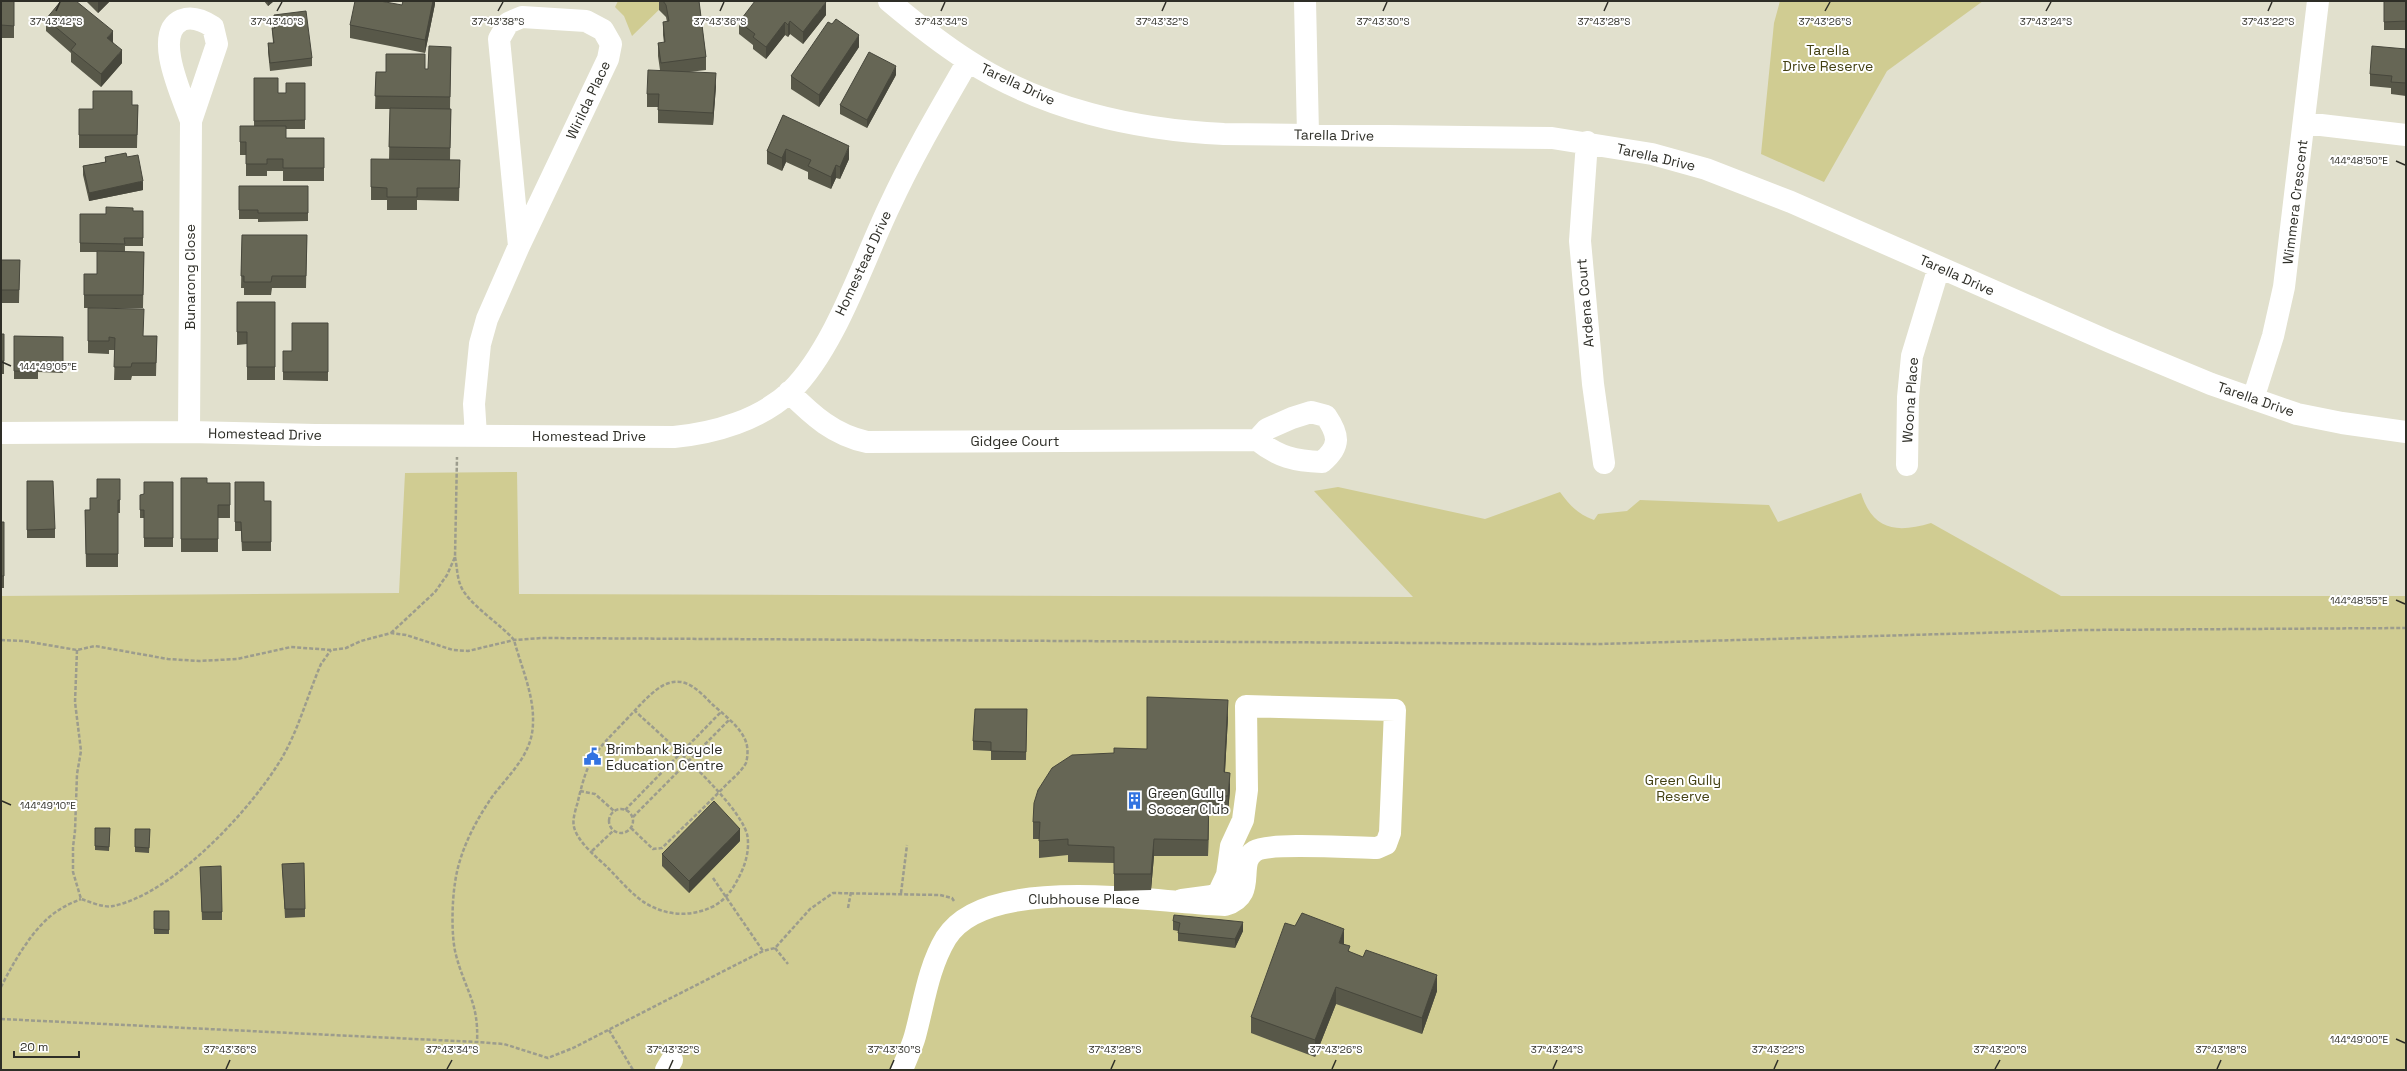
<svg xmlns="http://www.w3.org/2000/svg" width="2407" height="1071" font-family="'Space Grotesk',sans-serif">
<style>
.green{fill:#d0cc92}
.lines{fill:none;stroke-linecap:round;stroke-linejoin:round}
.path{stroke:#9c9c8d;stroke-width:2.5;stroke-dasharray:4 2;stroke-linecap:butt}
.minor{stroke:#fff;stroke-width:22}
.wall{fill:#585849}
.shaded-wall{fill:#47473c}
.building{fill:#665;stroke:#47473c}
.ticks{fill:none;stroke:#2e2e27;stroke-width:1.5}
.labels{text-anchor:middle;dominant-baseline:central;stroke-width:4;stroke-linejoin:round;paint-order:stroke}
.park-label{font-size:14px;fill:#434012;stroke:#fff}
.street-label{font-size:14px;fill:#2e2e27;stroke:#fff}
.poi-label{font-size:14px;fill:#2e2e27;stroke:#fff;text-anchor:start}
.ticks-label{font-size:10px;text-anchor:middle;fill:#2e2e27;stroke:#fff;stroke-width:4;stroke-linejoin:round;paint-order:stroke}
</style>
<rect width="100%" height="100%" fill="#e1e0cd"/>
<path class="green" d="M 618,1 L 668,1 L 632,36 L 624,16 L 615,7 Z
M 1780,1 L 1983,1 L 1887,71 L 1824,182 L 1761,154 L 1774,23 Z
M 517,472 L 519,594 L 1413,597 L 1314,491 L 1338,487 L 1485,519 L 1560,492 C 1570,506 1578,514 1594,520 L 1598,514 L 1627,511 L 1640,500 L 1769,505 L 1778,522 L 1861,493 C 1873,531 1897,533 1931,523 L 2061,596 L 2406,596 L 2406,1070 L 1,1070 L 1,596 L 399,593 L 405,473 Z"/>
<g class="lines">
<path class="path" d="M 455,557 C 457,566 457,576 460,584 C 466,603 501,624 514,640 C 521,666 534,695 533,722 C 533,754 510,773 492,797 C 475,822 459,852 455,883 C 452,901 451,937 456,955 C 465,990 479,1002 477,1042
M 391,633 L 435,592 L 447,575 L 455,557 L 457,457
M 1,640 L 24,641 L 77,650 L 95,646 L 168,659 L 199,661 L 237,659 L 291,647 L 331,650 L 346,648 L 361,641 L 391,633 L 406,635 L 453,650 L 468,651 L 514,640 L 542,638 L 1600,644 L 2082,630 L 2406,628
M 77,650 L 75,702 L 81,751 L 77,774 L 75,831 L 73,847 L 73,872 L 81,899 C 91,902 103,908 113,906 C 173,894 253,808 283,756 C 299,728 308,694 321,664 L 331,650
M 580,791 L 595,794 L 614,811
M609 821a12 12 0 1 1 24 0a12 12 0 1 1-24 0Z
M 625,810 L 721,712
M 633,817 L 729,720
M 631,828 L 653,849 L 662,848 C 683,827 705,807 726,785 C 733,778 741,772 746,763 C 748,756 748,748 746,742 C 741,727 723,714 712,704 C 700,692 687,677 669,683 C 654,687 635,711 624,722 C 594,753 588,758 578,801 C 576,809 572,819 574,827 C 578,843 598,858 609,869 C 621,881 633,896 647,904 C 668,916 690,917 712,907 C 726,900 733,889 740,875 C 746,863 750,848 747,834 C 738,802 662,736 635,711
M 592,851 L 613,831
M 713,878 L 763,951
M 901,893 L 907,845
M 848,908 L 851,892
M 775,948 L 788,964
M 1,987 C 13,963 35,924 59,910 C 66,905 74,902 81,899
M 1,1019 L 477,1042 L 504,1044 L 548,1058 L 573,1048 L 763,951 L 775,948 L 810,909 L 833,893 L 940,895 L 952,898 L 954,901
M 609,1030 L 633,1070"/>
<path class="minor" d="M 889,1 C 914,22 939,42 967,60 C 1042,109 1135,130 1224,134 L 1552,138 L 1652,154 L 1706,169 L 1791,202 L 2110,342 L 2211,384 L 2297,414 L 2342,423 L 2406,432
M 1305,1 L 1308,134
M 2304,123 L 2406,135
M 1587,142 L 1580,241 L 1593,384 L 1604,463
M 789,392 C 813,416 834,435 867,442 L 1257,440 C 1278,457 1295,461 1322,462 C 1341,446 1339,435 1326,416 L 1311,412 L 1292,418 L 1267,429 L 1257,440
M 2253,399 L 2273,336 L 2284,287 L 2318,1
M 189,432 L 191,121 L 217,44 L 213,27 C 204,21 193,16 182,20 C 151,33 184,100 191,121
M 1,433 L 189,432 L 315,435 L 674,437 C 715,433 760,420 791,391 C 835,348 863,261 890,205 C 913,155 941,108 968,61
M 476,436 L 474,404 L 480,344 L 487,319 L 519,246 L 608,59 L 611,44 L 603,30 L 586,21 L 522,17 L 508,23 L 499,39 L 519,246
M 1907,465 L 1908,397 L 1912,356 L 1939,267
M 666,1070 L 672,1060
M 902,1070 C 906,1059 912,1047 915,1036 C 924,1003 928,968 946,938 C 987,872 1158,903 1225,905 C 1259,895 1235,863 1255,851 C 1269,842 1356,848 1377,848 L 1386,844 L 1390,833 L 1395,710 L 1246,706 L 1247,790 L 1243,820 L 1231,846 L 1227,875 L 1219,892 L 1212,896 L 1182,900"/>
</g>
<path class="wall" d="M 1,1 L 14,1 L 14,38 L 1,38 Z
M 86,1 L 110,1 L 98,13 Z
M 264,1 L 274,1 L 268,6 Z
M 435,1 L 435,4 L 425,53 L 350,38 L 350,25 L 402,5 Z
M 659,1 L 699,1 L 706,57 L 706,70 L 689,72 L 716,86 L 713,125 L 658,123 L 658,107 L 647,107 L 647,94 L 660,70 L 658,56 L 658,43 L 664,43 L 663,35 L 663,22 L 667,22 L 666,17 L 659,10 Z
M 2384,1 L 2406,1 L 2406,30 L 2384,30 Z
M 274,15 L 312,58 L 312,66 L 270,71 L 268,52 L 268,43 L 273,43 L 272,28 L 274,28 Z
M 826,15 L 803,44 L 790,34 L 788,37 L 785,35 L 766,59 L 753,49 L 753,45 L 739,34 L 739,22 Z
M 46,19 L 113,42 L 122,63 L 101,87 L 71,62 L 71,53 L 46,31 Z
M 832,24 L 859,47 L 819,107 L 791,89 L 791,76 Z
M 451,47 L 450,109 L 451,109 L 450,160 L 460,160 L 459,201 L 417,200 L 417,210 L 387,210 L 387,200 L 371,200 L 371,159 L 389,160 L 390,109 L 375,109 L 376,72 L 386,72 L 428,69 Z
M 2406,49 L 2406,96 L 2391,94 L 2391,88 L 2370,86 L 2370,74 Z
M 896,75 L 867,128 L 840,114 L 840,105 Z
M 254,78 L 278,93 L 286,93 L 305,83 L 305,129 L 286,129 L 286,138 L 324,138 L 324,181 L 283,181 L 283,171 L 267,171 L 267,176 L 246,176 L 246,155 L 240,155 L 240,126 L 254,126 Z
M 132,105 L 138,105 L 137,148 L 79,148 L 79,109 L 93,109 Z
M 783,115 L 849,159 L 840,179 L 836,178 L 831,189 L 808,179 L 808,172 L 786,162 L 782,171 L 767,164 L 767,151 Z
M 105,157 L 127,157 L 143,190 L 89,201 L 83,175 L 83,166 L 105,162 Z
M 239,186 L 308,186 L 308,221 L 258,222 L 258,219 L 239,219 Z
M 133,211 L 143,211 L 143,246 L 125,246 L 125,252 L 144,252 L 143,308 L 84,308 L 84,274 L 97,274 L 97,252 L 80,252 L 80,214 L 106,214 Z
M 242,235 L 307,235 L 306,288 L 272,288 L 271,295 L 244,295 L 244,288 L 241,288 Z
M 1,260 L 20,260 L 19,303 L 1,303 Z
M 237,302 L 275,302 L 275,380 L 247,380 L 247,344 L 237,345 Z
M 88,308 L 143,336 L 157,336 L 156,376 L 132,376 L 131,380 L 114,380 L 115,350 L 109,350 L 109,354 L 88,353 Z
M 328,323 L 328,381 L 283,380 L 283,351 L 292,351 Z
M 1,334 L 4,334 L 4,374 L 1,374 Z
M 14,336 L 63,337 L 63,373 L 38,372 L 38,379 L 14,379 Z
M 181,478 L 207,483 L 230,483 L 230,518 L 218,518 L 218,552 L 181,552 Z
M 120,479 L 120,513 L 118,513 L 118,567 L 86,567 L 85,510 L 90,510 L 90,498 L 97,498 Z
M 27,481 L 55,529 L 55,538 L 27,538 Z
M 173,482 L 173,547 L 144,547 L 144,518 L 140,518 L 140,503 L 144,494 Z
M 235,482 L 264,501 L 271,501 L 271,551 L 242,551 L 241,531 L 235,531 Z
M 1,522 L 4,522 L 4,588 L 1,588 Z
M 1027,709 L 1026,760 L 991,760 L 991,751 L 973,750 L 973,741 Z
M 1228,717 L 1225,772 L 1230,790 L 1228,812 L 1209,812 L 1208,856 L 1154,856 L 1151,890 L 1114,891 L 1114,863 L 1068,862 L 1068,855 L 1039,858 L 1039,839 L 1033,839 L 1033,822 L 1114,753 L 1147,749 Z
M 95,828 L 110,828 L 109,851 L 95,850 Z
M 135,829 L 150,829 L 149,853 L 135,852 Z
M 740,841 L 689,893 L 662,866 L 662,854 Z
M 282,864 L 305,909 L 305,917 L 285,918 Z
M 200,867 L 222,912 L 222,920 L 202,920 Z
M 154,911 L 169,911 L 169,934 L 154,934 Z
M 1173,921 L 1243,931 L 1235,948 L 1178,941 L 1178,931 L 1173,930 Z
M 1344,944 L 1350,952 L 1437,991 L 1422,1034 L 1336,1004 L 1315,1057 L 1251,1033 L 1251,1017 Z"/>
<path class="shaded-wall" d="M 98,1 L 110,1 L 98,13 Z
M 268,1 L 274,1 L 268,6 Z
M 433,1 L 435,1 L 435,4 L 425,53 L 425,40 Z
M 826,2 L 826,15 L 803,44 L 803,32 Z
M 790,21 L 790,34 L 788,37 L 788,25 Z
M 785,22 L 785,35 L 766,59 L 766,47 Z
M 113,31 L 113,44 L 107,38 Z
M 859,35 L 859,47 L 819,107 L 819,95 Z
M 122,50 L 122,63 L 101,87 L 101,74 Z
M 896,66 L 896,75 L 867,128 L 867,120 Z
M 716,73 L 716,86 L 713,125 L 713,113 Z
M 849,146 L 849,159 L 840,179 L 840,167 Z
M 786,149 L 786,162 L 782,171 L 782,158 Z
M 836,165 L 836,178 L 831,189 L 831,177 Z
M 143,181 L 143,190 L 89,201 L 89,193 Z
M 1228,700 L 1228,717 L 1224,789 L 1224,772 Z
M 1230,773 L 1230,790 L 1228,812 L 1228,796 Z
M 1209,796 L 1209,812 L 1208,856 L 1208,840 Z
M 740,829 L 740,841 L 689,893 L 689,881 Z
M 1154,839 L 1154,856 L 1151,890 L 1151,874 Z
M 1243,922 L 1243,931 L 1235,948 L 1235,939 Z
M 1344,929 L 1344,945 L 1339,943 Z
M 1437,975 L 1437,991 L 1422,1034 L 1422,1018 Z
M 1336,987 L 1336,1004 L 1315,1057 L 1315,1040 Z"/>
<path class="building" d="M 1,1 L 14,1 L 14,26 L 1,25 Z
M 61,1 L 76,1 L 113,31 L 107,38 L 122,50 L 101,74 L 71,50 L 76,44 L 46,19 Z
M 355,1 L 380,1 L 402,5 L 403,1 L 433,1 L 425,40 L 350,25 Z
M 663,1 L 699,1 L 706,57 L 661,63 L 658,43 L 665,42 L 663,22 L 669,21 L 666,5 Z
M 755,1 L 824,1 L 826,2 L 803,32 L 790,21 L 788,25 L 785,22 L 766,47 L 753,37 L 755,34 L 739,22 Z
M 2384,1 L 2406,1 L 2406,21 L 2384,22 Z
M 306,11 L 312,58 L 270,63 L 268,43 L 274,43 L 272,28 L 275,28 L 274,15 Z
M 836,19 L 859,35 L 819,95 L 791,76 L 828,22 L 832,24 Z
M 429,46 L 451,47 L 450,97 L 375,96 L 376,72 L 386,72 L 386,54 L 425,54 L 425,69 L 428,69 Z
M 2372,46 L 2406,49 L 2406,83 L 2391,82 L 2392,76 L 2370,74 Z
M 869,52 L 896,66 L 867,120 L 840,105 Z
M 648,70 L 716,73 L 713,113 L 658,110 L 659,94 L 647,94 Z
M 254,78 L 278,78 L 278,93 L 286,93 L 286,83 L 305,83 L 305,120 L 254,121 Z
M 93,91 L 132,91 L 132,105 L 138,105 L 137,135 L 79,135 L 79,109 L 93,109 Z
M 390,108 L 451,109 L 450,148 L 389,147 Z
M 783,115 L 849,146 L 840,167 L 836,165 L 831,177 L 808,166 L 811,160 L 786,149 L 782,158 L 767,151 Z
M 240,126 L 286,126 L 286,138 L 324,138 L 324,168 L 283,168 L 283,159 L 267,159 L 267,164 L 246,164 L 246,142 L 240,142 Z
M 126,153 L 127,157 L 138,155 L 143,181 L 89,193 L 83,166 L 106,162 L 105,157 Z
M 371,159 L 460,160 L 459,188 L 417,188 L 417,197 L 387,197 L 387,188 L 371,187 Z
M 239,186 L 308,186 L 308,213 L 258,213 L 258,210 L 239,210 Z
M 106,207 L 133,208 L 133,211 L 143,211 L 143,238 L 124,238 L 125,244 L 80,243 L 80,214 L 106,214 Z
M 242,235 L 307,235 L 306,276 L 272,276 L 271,282 L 244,282 L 244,276 L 241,276 Z
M 97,251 L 144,252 L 143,295 L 84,295 L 84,274 L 97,274 Z
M 1,260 L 20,260 L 19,290 L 1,290 Z
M 237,302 L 275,302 L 275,367 L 247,367 L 247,332 L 237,332 Z
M 88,308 L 144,309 L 143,336 L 157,336 L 156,363 L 132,363 L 131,367 L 114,367 L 115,338 L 109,337 L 109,341 L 88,341 Z
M 292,323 L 328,323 L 328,372 L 283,372 L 283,351 L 292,351 Z
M 1,334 L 4,334 L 4,361 L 1,361 Z
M 14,336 L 63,337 L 63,364 L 38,364 L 38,371 L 14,371 Z
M 181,478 L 207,478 L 207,483 L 230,483 L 230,505 L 218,505 L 218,539 L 181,539 Z
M 97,479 L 120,479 L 120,500 L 118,500 L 118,554 L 86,554 L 85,510 L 90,510 L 90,498 L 97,498 Z
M 27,481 L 53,481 L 55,529 L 27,530 Z
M 144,482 L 173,482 L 173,538 L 144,538 L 144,510 L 140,510 L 140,495 L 144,494 Z
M 235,482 L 264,482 L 264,501 L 271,501 L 271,542 L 242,542 L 241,522 L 235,522 Z
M 1,522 L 4,522 L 4,576 L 1,576 Z
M 1147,697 L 1228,700 L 1224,772 L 1230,773 L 1228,796 L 1209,796 L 1208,840 L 1154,839 L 1151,874 L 1114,874 L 1114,847 L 1068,845 L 1068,839 L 1039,841 L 1040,822 L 1033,822 L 1034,803 L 1038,790 L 1052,768 L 1072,755 L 1114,753 L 1114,748 L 1147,749 Z
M 975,709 L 1027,709 L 1026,752 L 991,751 L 991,742 L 973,741 Z
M 714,801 L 740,829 L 689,881 L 662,854 Z
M 95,828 L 110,828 L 109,847 L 95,846 Z
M 135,829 L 150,829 L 149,848 L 135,847 Z
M 304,863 L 305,909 L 285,909 L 282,864 Z
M 221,866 L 222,912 L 202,912 L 200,867 Z
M 154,911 L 169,911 L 169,930 L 154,929 Z
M 1302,913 L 1344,929 L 1339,943 L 1350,946 L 1348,951 L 1363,957 L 1366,950 L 1437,975 L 1422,1018 L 1336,987 L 1315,1040 L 1251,1017 L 1285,923 L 1295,926 Z
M 1174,915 L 1243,922 L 1235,939 L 1178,933 L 1180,923 L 1173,921 Z"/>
<path class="ticks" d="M 56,11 L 60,2M 277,11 L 282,2M 498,11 L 503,2M 720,11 L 724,2M 941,11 L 945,2M 1162,11 L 1166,2M 1383,11 L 1387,2M 1604,11 L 1608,2M 1825,11 L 1830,2M 2046,11 L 2051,2M 2268,11 L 2272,2M 2396,161 L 2405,165M 2,362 L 11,366M 2396,600 L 2405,604M 2,801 L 11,805M 2396,1039 L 2405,1043M 226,1069 L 230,1060M 447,1069 L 452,1060M 669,1069 L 673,1060M 890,1069 L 894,1060M 1111,1069 L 1115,1060M 1332,1069 L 1336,1060M 1553,1069 L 1557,1060M 1774,1069 L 1778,1060M 1995,1069 L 2000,1060M 2217,1069 L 2221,1060"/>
<defs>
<symbol id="civic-bare" viewBox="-9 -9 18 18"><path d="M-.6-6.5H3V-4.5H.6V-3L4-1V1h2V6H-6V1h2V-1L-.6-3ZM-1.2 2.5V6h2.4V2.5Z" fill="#3273e1" stroke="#fff" stroke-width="2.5" paint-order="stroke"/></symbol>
<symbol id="building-bare" viewBox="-9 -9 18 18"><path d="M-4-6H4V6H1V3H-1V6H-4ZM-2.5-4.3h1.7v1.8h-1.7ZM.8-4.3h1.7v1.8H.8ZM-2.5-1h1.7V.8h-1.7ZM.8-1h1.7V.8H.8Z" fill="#3273e1" stroke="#fff" stroke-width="2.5" paint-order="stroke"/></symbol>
</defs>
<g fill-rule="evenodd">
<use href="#civic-bare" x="580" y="744" width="25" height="25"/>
<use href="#building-bare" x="1122" y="788" width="25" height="25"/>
</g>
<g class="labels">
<g class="park-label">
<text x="1828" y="50">Tarella<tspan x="1828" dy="16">Drive Reserve</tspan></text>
<text x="1683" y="780">Green Gully<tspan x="1683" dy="16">Reserve</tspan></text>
</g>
<g class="street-label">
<text transform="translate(1018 84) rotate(25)">Tarella Drive</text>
<text transform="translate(588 100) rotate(-65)">Wirilda Place</text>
<text transform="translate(1334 135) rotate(1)">Tarella Drive</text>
<text transform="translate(1656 157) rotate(13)">Tarella Drive</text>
<text transform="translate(2295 202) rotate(-83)">Wimmera Crescent</text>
<text transform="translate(863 263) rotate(-65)">Homestead Drive</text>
<text transform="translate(1957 275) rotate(24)">Tarella Drive</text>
<text transform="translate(190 277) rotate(-90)">Bunarong Close</text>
<text transform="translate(1585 303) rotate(-95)">Ardena Court</text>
<text transform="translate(2256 399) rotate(19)">Tarella Drive</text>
<text transform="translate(1910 400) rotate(-86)">Woona Place</text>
<text transform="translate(265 434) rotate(1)">Homestead Drive</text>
<text x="589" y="436">Homestead Drive</text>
<text x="1015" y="441">Gidgee Court</text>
<text x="1084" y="899">Clubhouse Place</text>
</g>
<g class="poi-label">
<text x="606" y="749">Brimbank Bicycle<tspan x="606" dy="16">Education Centre</tspan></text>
<text x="1148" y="793">Green Gully<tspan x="1148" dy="16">Soccer Club</tspan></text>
</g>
</g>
<g class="ticks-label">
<text x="56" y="25">37°43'42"S</text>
<text x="277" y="25">37°43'40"S</text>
<text x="498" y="25">37°43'38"S</text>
<text x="720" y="25">37°43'36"S</text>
<text x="941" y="25">37°43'34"S</text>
<text x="1162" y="25">37°43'32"S</text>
<text x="1383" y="25">37°43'30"S</text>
<text x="1604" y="25">37°43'28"S</text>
<text x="1825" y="25">37°43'26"S</text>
<text x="2046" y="25">37°43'24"S</text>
<text x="2268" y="25">37°43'22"S</text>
<text x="2359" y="164">144°48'50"E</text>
<text x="48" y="370">144°49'05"E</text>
<text x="2359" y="604">144°48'55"E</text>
<text x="48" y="809">144°49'10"E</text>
<text x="2359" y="1043">144°49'00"E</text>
<text x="230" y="1053">37°43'36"S</text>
<text x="452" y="1053">37°43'34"S</text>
<text x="673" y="1053">37°43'32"S</text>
<text x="894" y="1053">37°43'30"S</text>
<text x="1115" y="1053">37°43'28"S</text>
<text x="1336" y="1053">37°43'26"S</text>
<text x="1557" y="1053">37°43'24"S</text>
<text x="1778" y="1053">37°43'22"S</text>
<text x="2000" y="1053">37°43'20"S</text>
<text x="2221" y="1053">37°43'18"S</text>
</g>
<rect width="2407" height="1071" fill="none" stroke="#2e2e27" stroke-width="4"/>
<path d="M14 1051v6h65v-6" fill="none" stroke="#2e2e27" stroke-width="2"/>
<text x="20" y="1051" font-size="12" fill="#2e2e27" stroke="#ffffff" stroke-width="3" paint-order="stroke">20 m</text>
</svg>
